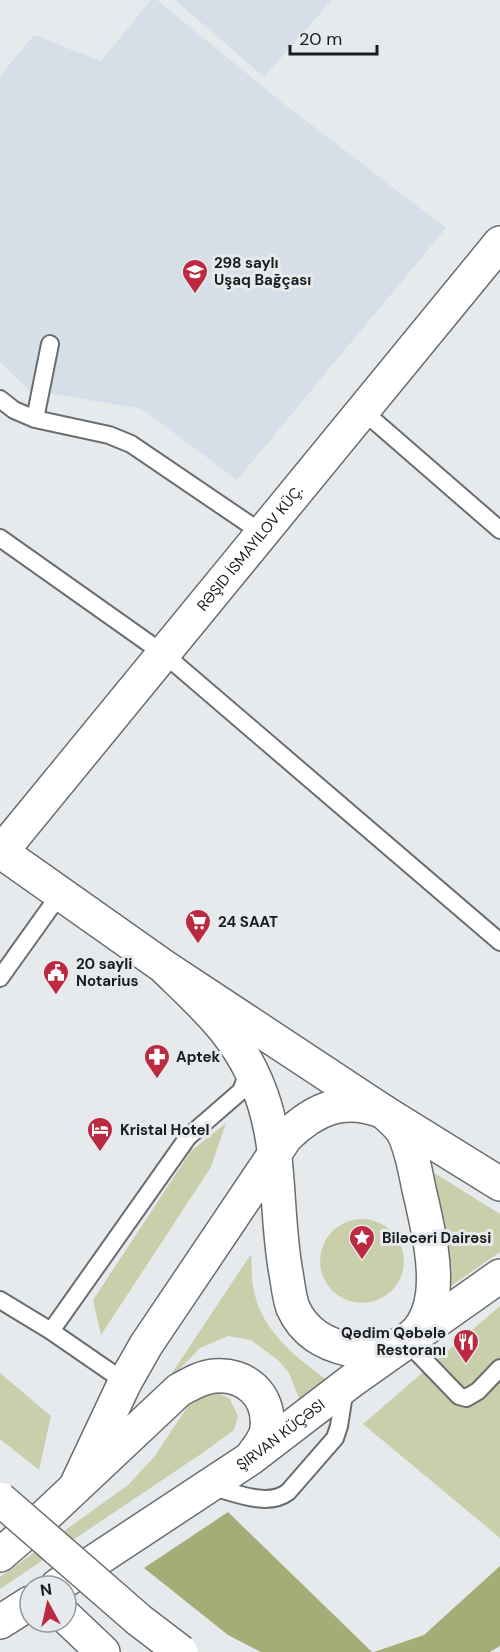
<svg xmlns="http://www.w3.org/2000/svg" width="500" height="1652" font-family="'DM Sans',sans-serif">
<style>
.built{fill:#d6dfe7}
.green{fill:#cacfab}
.forest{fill:#a5ac76}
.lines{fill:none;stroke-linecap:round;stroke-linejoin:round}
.lane-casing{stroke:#6b6d6f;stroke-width:20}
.street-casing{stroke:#6b6d6f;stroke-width:36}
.secondary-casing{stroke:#6b6d6f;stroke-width:36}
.lane{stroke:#fff;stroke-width:16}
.street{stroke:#fff;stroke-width:33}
.secondary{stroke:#fff;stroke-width:33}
.highway-bridge-casing{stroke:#6b6d6f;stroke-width:36;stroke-linecap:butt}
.highway-bridge{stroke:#fff;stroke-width:33}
.labels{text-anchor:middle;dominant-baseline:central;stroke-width:6;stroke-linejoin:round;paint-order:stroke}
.poi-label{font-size:15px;font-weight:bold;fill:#1b1c1d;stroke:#e7eaed;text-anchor:start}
.street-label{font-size:15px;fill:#1b1c1d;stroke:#e7eaed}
</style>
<rect width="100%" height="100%" fill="#e7eaed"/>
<path class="built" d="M 151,0 L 157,0 L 283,103 L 446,228 L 237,480 L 142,409 L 29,390 L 0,362 L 0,76 L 34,35 L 101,61 Z
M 175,0 L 332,0 L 264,77 Z"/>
<path class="green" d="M 226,1123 L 211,1167 L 101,1335 L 93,1300 L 191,1151 Z
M 431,1171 L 500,1214 L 500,1252 L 445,1290 L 451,1273 L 450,1258 Z
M320 1261a42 42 0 1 1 84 0a42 42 0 1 1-84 0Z
M 251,1254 C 252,1266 251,1280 254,1291 C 262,1332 298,1359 330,1382 L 300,1401 L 289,1373 L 279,1361 L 251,1340 L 228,1336 L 200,1348 L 164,1385 Z
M 500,1306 L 500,1538 L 363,1424 Z
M 0,1373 L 51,1416 L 39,1470 L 0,1439 Z
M 214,1391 L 230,1399 L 238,1416 L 234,1430 L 204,1452 L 0,1589 L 0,1577 L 128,1485 L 154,1457 L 190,1403 L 201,1394 Z"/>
<path class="forest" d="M 228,1512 L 372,1652 L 261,1652 L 228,1635 L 144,1568 Z
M 500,1566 L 500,1646 L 490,1652 L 374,1652 L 424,1635 Z"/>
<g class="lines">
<defs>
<path id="lane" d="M 0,399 L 14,410 L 35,419 L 109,435 L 131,444 L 262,533
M 363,411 L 500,530
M 35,419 L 50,344
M 0,538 L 164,654 L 500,942
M 0,978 L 60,894
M 0,1300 L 51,1331 L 125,1382
M 51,1331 L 188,1137 L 241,1091 L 249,1070
M 407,1342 L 459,1396 L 466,1398 L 478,1391 L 500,1368
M 209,1486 C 234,1492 267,1508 288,1492 L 335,1438 L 339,1426 L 345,1388"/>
<path id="street" d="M 66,1617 L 103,1652"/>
<g id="secondary">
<path d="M 0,851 L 163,966 L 384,1112 C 391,1119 398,1124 403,1132 C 414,1153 416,1180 422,1202 C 434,1256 454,1340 376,1351 C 357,1353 332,1347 316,1336 C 306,1329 298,1319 293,1308 C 289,1297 288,1284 286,1273 C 275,1214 282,1151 261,1094 C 240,1036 206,1008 163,966"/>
<path id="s1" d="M 1,852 L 500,243"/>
<path d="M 76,1486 L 125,1382 L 146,1345 L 286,1137 C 315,1108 345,1096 384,1112 L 500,1184"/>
<path d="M 0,1555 L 44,1517 L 179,1390 C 190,1384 202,1377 214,1376 C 245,1373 270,1395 267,1427 C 267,1437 258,1448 252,1456"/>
<path id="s2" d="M 57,1586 L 251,1458 L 354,1379 L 500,1276"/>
<path d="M 0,1622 L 30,1603"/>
</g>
</defs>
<use href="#lane" class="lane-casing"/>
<use href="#street" class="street-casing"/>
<use href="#secondary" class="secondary-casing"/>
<use href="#lane" class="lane"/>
<use href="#street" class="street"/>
<use href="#secondary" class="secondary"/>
<defs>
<path id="highway-bridge" d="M 0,1499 L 139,1620 L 181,1652"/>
</defs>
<use href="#highway-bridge" class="highway-bridge-casing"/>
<use href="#highway-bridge" class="highway-bridge"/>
</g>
<defs>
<symbol id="school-pin" viewBox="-11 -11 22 30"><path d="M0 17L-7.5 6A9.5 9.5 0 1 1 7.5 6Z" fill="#bb2a41" stroke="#e7eaed"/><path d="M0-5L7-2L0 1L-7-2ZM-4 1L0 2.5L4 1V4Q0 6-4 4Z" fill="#fff"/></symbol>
<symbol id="supermarket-pin" viewBox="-11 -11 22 30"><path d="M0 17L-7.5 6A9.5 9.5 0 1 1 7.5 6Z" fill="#bb2a41" stroke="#e7eaed"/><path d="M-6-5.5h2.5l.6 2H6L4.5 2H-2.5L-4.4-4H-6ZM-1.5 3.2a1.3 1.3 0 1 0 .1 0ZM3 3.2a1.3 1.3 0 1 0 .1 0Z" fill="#fff"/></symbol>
<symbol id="civic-pin" viewBox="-11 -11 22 30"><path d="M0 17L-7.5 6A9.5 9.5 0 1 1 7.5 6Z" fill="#bb2a41" stroke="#e7eaed"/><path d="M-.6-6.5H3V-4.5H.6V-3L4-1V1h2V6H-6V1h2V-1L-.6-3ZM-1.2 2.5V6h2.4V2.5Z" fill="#fff"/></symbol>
<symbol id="pharmacy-pin" viewBox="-11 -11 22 30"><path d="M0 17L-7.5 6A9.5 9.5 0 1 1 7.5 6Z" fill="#bb2a41" stroke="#e7eaed"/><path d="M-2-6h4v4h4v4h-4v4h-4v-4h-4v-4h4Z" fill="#fff"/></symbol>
<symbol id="hotel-pin" viewBox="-11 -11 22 30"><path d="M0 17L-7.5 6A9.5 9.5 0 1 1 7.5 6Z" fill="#bb2a41" stroke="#e7eaed"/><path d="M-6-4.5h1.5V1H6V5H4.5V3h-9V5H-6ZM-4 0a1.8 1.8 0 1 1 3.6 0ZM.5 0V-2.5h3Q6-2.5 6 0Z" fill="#fff"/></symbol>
<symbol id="sight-pin" viewBox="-11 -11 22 30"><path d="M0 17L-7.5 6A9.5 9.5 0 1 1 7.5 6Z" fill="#bb2a41" stroke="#e7eaed"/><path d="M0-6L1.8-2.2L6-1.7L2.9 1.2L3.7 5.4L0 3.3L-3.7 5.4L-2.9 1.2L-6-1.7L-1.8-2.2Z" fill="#fff"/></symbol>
<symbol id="restaurant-pin" viewBox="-11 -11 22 30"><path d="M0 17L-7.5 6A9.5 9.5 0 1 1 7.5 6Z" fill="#bb2a41" stroke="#e7eaed"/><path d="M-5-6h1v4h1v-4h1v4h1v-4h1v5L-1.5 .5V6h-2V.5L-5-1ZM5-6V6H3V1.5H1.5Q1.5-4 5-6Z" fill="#fff"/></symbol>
</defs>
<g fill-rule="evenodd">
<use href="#school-pin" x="180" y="257" width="30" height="40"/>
<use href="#supermarket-pin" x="183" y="907" width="30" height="40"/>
<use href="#civic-pin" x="41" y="958" width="30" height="40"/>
<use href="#pharmacy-pin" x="142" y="1042" width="30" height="40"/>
<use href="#hotel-pin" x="85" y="1115" width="30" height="40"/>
<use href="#sight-pin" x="347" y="1223" width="30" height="40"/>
<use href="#restaurant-pin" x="451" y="1327" width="30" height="40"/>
</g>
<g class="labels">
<g class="poi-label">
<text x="214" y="263">298 saylı<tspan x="214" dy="17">Uşaq Bağçası</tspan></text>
<text x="218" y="922">24 SAAT</text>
<text x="76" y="964">20 sayli<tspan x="76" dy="17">Notarius</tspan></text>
<text x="176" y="1057">Aptek</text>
<text x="120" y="1130">Kristal Hotel</text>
<text x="382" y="1238">Biləcəri Dairəsi</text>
<text x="446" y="1333" text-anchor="end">Qədim Qəbələ<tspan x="446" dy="17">Restoranı</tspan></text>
</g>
<g class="street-label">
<text stroke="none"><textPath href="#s1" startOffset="393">RƏŞID İSMAYILOV KÜÇ.</textPath></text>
<text stroke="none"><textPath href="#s2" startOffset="270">ŞIRVAN KÜÇƏSI</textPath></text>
</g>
</g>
<g transform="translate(48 1604) rotate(352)"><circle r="28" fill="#e7eaed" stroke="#95989a" stroke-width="1.5"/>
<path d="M0-4.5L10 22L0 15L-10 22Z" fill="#bb2a41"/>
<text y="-9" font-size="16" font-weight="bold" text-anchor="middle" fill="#1b1c1d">N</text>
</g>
<path d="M290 45v9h87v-9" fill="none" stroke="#1b1c1d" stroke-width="3"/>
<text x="299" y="45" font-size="18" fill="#1b1c1d" stroke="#e7eaed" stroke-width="4.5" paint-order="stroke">20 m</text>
</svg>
